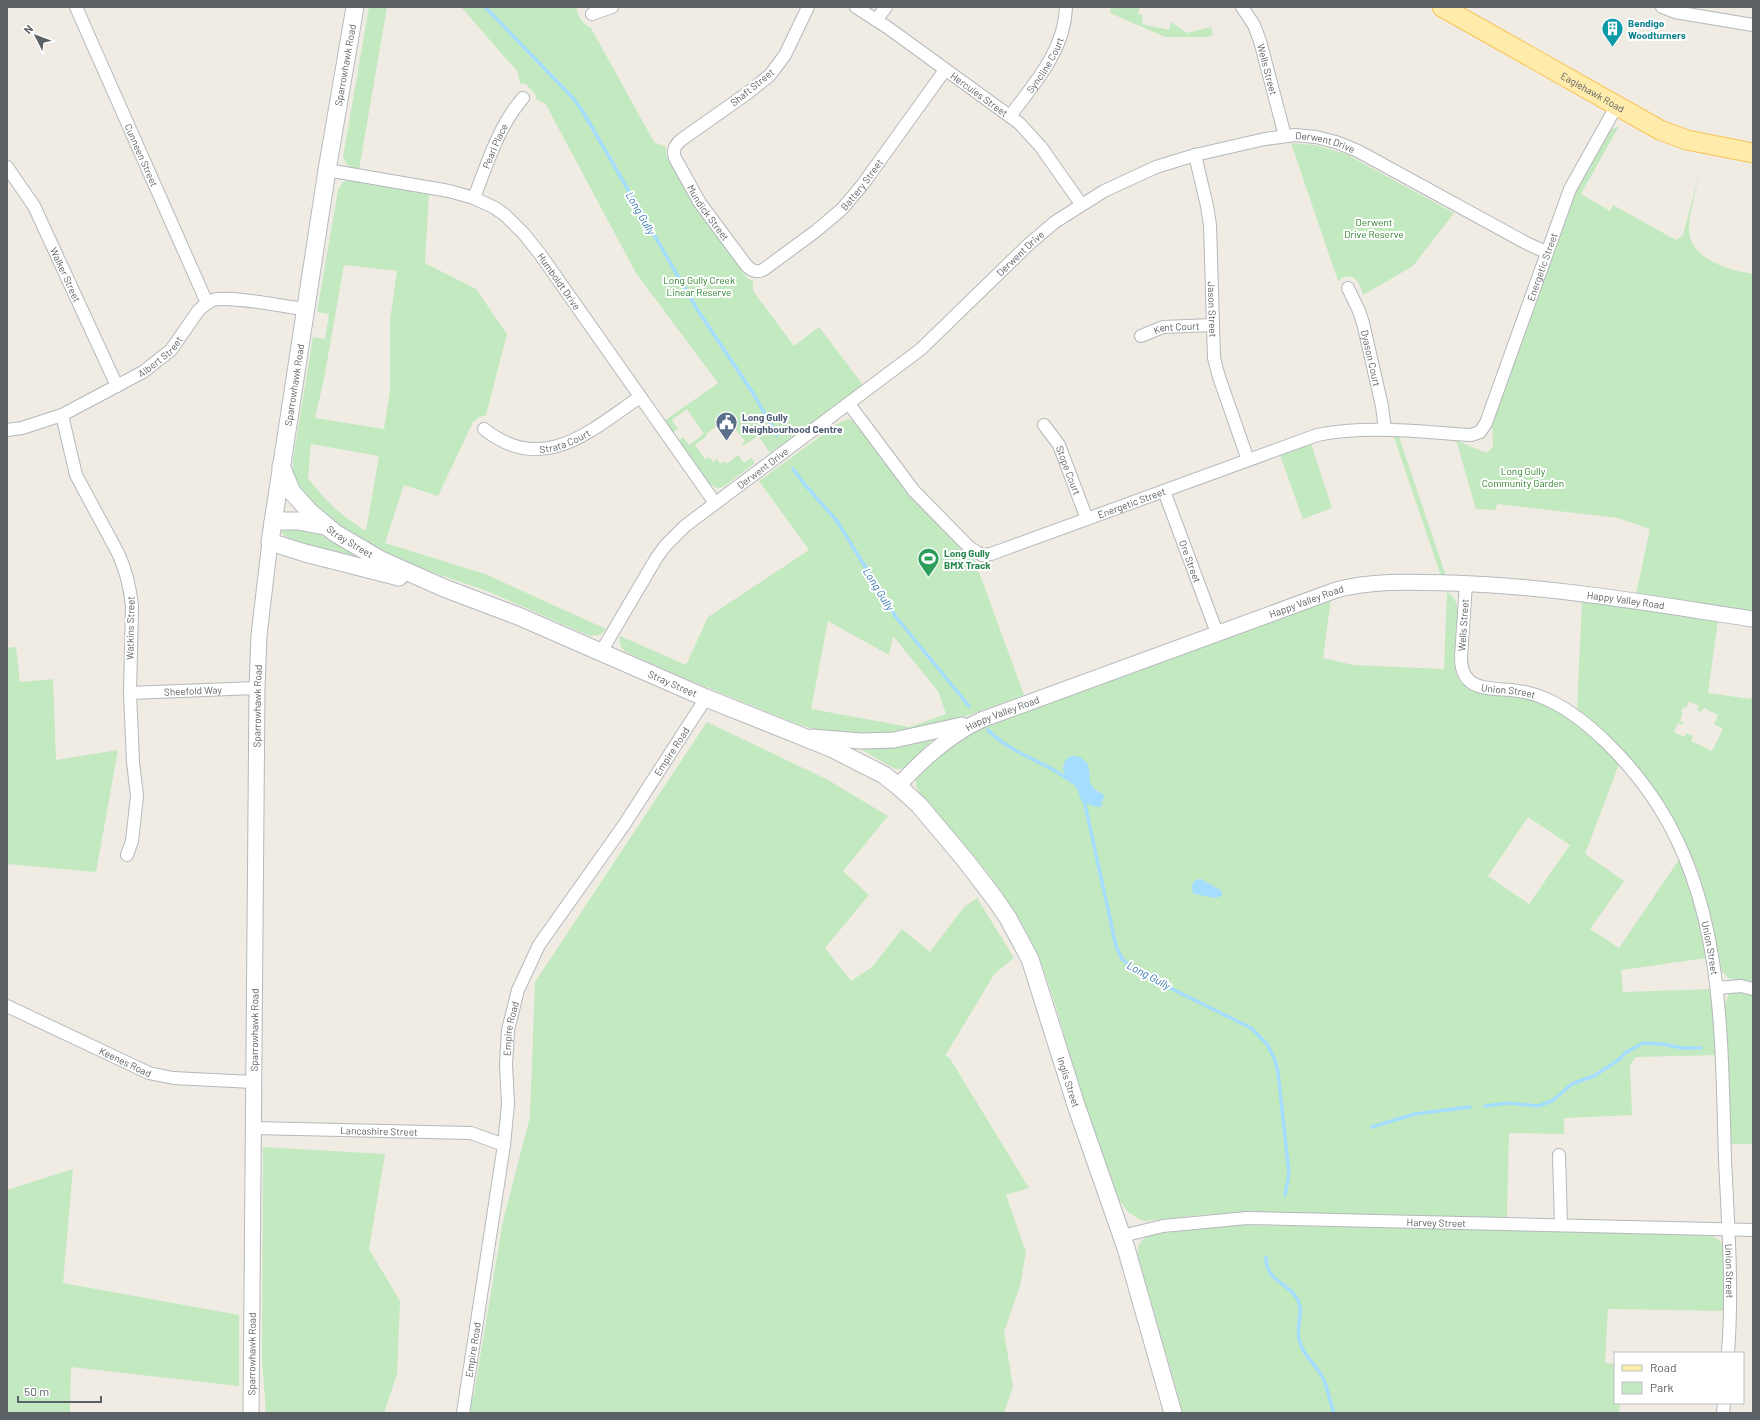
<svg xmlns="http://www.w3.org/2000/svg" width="1760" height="1420" font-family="Barlow,sans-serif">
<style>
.green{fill:#c2e9bf;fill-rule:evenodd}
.water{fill:#a5ddff}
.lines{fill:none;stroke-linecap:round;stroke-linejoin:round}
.stream{stroke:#a5ddff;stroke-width:3.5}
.minor-casing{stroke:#b5b8bc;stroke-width:14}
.tertiary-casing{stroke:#b5b8bc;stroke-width:17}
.secondary-casing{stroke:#b6babf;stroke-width:19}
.primary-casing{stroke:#fac153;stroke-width:21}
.minor{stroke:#fff;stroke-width:12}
.tertiary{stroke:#fff;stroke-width:15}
.secondary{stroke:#fff;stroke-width:17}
.primary{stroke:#ffecaa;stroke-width:19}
.labels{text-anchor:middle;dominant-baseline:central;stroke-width:4;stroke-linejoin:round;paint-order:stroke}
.culture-label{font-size:10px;font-weight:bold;fill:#0d838f;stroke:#fff;text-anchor:start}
.street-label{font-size:10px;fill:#5c6166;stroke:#fff}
.park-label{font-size:10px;fill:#30822f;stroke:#fff}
.service-label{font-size:10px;font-weight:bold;fill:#4e5e75;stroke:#fff;text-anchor:start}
.leisure-label{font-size:10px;font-weight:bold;fill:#27864d;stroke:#fff;text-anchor:start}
.water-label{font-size:11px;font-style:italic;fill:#387aaf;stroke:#fff}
</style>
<rect width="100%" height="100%" fill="#f0ece4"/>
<path class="green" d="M 369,7 L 387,7 L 359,170 L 347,165 L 343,157 Z
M 461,7 L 573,7 L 577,9 C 577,16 585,26 591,28 L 654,142 L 666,147 L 666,155 L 698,210 L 747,278 L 753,281 L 753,291 L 794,346 L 819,327 L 863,385 L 770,453 L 758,436 L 743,446 L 742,444 L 745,441 L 727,419 L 706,434 L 707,436 L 695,445 L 705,459 L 709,457 L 713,462 L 717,459 L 720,464 L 724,461 L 726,464 L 738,455 L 744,463 L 751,458 L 755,463 L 723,487 L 717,488 L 709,484 L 679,442 L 679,440 L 683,437 L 689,445 L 704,434 L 687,409 L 672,420 L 678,429 L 673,432 L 671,431 L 664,421 L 718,383 L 636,273 L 545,103 L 537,100 L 535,94 L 526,84 L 520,84 L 518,72 Z
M 1111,7 L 1140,7 L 1138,14 L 1143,15 L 1142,24 L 1169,30 L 1171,22 L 1187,33 L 1211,27 L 1213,35 L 1207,37 L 1165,37 L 1110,13 Z
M 1619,126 L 1581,194 L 1610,211 L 1613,205 L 1676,240 L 1683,235 L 1699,175 C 1696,192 1689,212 1689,230 C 1690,260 1729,270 1753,274 L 1753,612 L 1636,594 L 1650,529 L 1618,518 L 1497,504 L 1496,510 L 1476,509 L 1456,440 L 1484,452 L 1488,452 L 1493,446 L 1492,421 L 1573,195 L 1610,130 Z
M 1291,143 L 1315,145 L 1346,154 L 1454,213 L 1413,266 L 1363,295 C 1360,282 1352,269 1338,281 Z
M 350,180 L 429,193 L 425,263 L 476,289 L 507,334 L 486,415 L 479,417 L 473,422 L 438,496 L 404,485 L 385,543 L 485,574 L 606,629 L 600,635 L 590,636 L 487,591 L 408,564 L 348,535 L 303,496 L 293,475 L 293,459 L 313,337 L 325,339 L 329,314 L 317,312 L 338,190 L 343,182 ZM 344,265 L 397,271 L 390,320 L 390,390 L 384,429 L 315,418 L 324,379 ZM 311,444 L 379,456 L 366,531 C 344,518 323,499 308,478 Z
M 849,419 L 857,424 L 912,498 L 975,561 L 1024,695 L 933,728 L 893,736 L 824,732 L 800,725 L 681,677 L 626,652 C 620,648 619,643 620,636 L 686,665 L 708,617 L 809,550 L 759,481 L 840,422 ZM 828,621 L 889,655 L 893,636 L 938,691 L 946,714 L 910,727 L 811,709 Z
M 1394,437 L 1399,437 L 1446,576 L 1441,576 Z
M 1311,443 L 1332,508 L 1303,519 L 1280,455 Z
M 281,529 L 316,529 L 365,560 L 302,544 L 283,535 Z
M 1447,592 C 1473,607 1443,658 1460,681 C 1475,701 1508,693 1529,699 C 1565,708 1595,739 1619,764 L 1585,854 L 1624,881 L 1590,929 L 1619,948 L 1680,858 L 1689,883 L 1707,958 L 1621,970 L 1623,992 L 1711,989 L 1716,1055 L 1636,1057 L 1630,1065 L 1632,1115 L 1564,1118 L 1564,1134 L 1509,1133 L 1507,1218 L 1260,1213 L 1212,1214 L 1145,1221 L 1137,1218 L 1128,1212 L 1117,1197 C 1103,1158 1088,1119 1077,1079 C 1063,1033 1052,985 1031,941 C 1005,887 959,838 920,794 L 916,786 L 916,780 L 942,752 L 977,729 L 1331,599 L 1323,658 L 1353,665 L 1444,669 ZM 1528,817 L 1570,845 L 1529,904 L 1488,876 Z
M 1582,601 L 1718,620 L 1708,693 L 1751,699 L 1753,689 L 1753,983 L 1730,979 L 1722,972 L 1712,920 L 1697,869 L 1683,837 L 1657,792 L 1634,763 L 1577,711 ZM 1689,701 L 1699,706 L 1697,710 L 1701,712 L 1704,708 L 1718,715 L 1714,724 L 1723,729 L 1712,751 L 1691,741 L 1693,736 L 1687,733 L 1684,737 L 1674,732 L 1678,723 L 1683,725 L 1684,723 L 1680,721 L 1683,713 L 1681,712 L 1683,707 L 1686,708 Z
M 16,647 L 20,682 L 53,679 L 56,760 L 118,750 L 96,872 L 7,864 L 7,648 Z
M 707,722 L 828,780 L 888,816 L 843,871 L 869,895 L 825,948 L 851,981 L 872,967 L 902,929 L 930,952 L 964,907 L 977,898 L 1014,958 L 995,973 L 945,1056 L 949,1057 L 1029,1188 L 1006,1195 L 1026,1252 L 1020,1286 L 1004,1332 L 1013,1387 L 1004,1413 L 468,1413 L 474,1393 L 503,1221 L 530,1117 L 535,982 Z
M 935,737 L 906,767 L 901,769 L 895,769 L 857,747 Z
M 1736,991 L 1753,995 L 1753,1144 L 1731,1144 L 1725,1004 L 1729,994 Z
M 263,1147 L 385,1154 L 369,1249 L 400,1301 L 397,1374 L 384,1413 L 266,1413 L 262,1360 Z
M 73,1169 L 63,1283 L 239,1315 L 239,1386 L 71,1367 L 70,1413 L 7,1413 L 7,1190 Z
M 1240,1225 L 1644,1233 C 1663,1233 1699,1231 1716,1238 C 1720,1240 1722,1243 1724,1248 L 1724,1311 L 1608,1309 L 1605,1363 L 1615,1364 L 1615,1403 L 1620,1403 L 1619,1413 L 1183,1413 L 1138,1257 C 1136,1244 1142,1237 1154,1234 Z"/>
<path class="water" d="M 1075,756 L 1080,757 L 1087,763 C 1094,779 1082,783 1104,795 L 1101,807 L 1093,806 L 1082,801 C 1079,797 1079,793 1077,789 C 1072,780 1058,774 1065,762 C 1067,757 1071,756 1075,756 Z
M 1201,879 L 1222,891 L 1222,896 L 1215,898 L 1194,894 L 1192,890 C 1192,883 1194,879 1201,879 Z"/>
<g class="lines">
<path class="stream" d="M 485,7 L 573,98 L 582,110 L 697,309 L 753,393 L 777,435
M 793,469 L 806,486 L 837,521 L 896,617 L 969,706
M 988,730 C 1012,755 1046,761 1072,782
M 1084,800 L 1116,946 L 1122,959 L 1136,971 L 1251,1028 L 1267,1044 L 1275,1060 L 1278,1072 L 1289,1174 L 1285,1195
M 1485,1106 L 1509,1103 L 1538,1106 L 1552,1101 L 1572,1084 L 1594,1076 L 1620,1059 L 1625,1053 L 1643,1043 L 1663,1044 L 1682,1048 L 1701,1048
M 1372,1127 L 1415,1114 L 1470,1107
M 1266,1257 C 1266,1281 1285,1281 1296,1297 C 1305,1309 1296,1325 1299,1339 C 1302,1355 1316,1364 1323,1378 C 1328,1389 1330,1402 1334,1413"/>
<defs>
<g id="minor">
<path id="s1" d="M 76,7 L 207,303"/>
<path id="s2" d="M 808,7 L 785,55 L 770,75 L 749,92 L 681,140 C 675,145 672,150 675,158 L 700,203 L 746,265 C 751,270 755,273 763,270 L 816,231 L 842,209 L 863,184 L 945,70"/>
<path id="s3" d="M 856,7 L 887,27 L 1019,123 L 1041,147 L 1081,204"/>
<path id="s4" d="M 1242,7 L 1254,25 L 1260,41 L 1285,136"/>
<path d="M 1662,7 L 1675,12 L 1753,25"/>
<path d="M 592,14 L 612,7"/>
<path d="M 876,20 L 886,7"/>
<path id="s5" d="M 1010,116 C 1034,84 1065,50 1066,7"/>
<path id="s6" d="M 1195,155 L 1207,206 L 1210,225 L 1214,358 L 1219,377 L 1248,460"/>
<path id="s7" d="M 7,167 L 34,206 L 117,386"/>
<path id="s8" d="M 327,170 L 449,191 L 474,198 L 495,208 L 505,215 L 524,234 L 540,254 L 715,503"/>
<path id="s9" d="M 474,198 C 487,164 499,125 523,98"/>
<path id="s10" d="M 1348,288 L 1359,311 L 1363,323 L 1382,406 L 1385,430"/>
<path id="s11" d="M 1141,336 L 1163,327 L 1212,325"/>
<path id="s12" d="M 849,404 L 914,491 L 970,548 L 982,555 L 991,554 L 1317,435 C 1368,425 1420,432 1471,435 L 1480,432 L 1486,423 L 1570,189 L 1617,105"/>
<path d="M 62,415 L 76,475 L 118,553 C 126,570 130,587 132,606 L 130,693 L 133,762 L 137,796 L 132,841 L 127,855"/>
<path id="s13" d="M 1044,425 L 1059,445 L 1087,519"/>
<path id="s14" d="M 484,429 C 543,476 590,431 640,397"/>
<path id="s15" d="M 7,430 L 22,428 L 62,415 L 143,372 L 171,350 L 198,311 C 203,306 207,302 213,300 C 230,295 285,307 305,309"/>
<path id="s16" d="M 1164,491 L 1217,633"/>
<path id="s17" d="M 1466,584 L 1461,657 C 1461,690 1485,688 1511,690 C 1521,691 1530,693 1539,696 C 1585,713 1633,766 1659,807 C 1725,912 1721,1040 1725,1159 C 1728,1224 1733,1288 1728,1353"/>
<path id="s18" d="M 601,652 L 657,557 L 666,545 L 685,526 L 921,349 L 1029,244 L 1055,222 L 1104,191 L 1156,167 L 1195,155 L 1265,139 L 1295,135 L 1316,137 L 1336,142 L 1358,151 L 1528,244 L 1546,252"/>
<path id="s19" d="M 130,693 L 257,688"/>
<path d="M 1717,988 L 1741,986 L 1753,989"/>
<path id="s20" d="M 7,1006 L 149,1073 L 173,1078 L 253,1082"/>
<path id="s21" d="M 252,1128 L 471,1133 L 504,1145"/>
<path d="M 1559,1155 L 1561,1225"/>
<path id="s22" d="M 1122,1236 L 1163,1226 L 1247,1218 L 1753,1230"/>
<path id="s23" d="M 463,1413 L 504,1145 L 508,1104 L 506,1065 L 508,1030 L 518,990 L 539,945 L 624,825 L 706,698"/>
<path d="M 1723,1413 L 1724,1403"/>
</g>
<g id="tertiary">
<path d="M 812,737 L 861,741 L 894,740 L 962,725"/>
<path id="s24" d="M 898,786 C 923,759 948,736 981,720 L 1336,590 C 1374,580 1413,582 1451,583 C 1553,586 1653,604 1753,619"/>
<path id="s25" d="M 251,1413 L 257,688 L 259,635 L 270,542"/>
</g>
<g id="secondary">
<path d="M 355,7 L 327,170 L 270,542 L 305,553 L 399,577"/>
<path id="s26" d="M 281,466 L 292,492 L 309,511 L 335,533 L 381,560 L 444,588 L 518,616 L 706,698 L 831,748 L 884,775 L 898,786 L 919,805 L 966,861 L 995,899 L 1008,918 L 1030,959 L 1076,1105 L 1126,1248 L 1173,1413"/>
<path d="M 273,521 L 298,521 L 324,526"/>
</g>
<g id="primary">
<path id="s27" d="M 1442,7 L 1660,130 L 1687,140 L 1753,153"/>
</g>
</defs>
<use href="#minor" class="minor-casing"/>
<use href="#tertiary" class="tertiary-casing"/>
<use href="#secondary" class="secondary-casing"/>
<use href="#primary" class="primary-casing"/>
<use href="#minor" class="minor"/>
<use href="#tertiary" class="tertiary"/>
<use href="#secondary" class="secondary"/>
<use href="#primary" class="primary"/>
</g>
<defs>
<symbol id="building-pin" viewBox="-11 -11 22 30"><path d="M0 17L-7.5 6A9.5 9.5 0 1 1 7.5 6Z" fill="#0f9aa8" stroke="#fff"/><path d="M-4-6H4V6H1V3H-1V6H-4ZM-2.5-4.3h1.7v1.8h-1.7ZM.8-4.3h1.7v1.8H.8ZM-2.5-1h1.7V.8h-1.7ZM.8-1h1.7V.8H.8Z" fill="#fff"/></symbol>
<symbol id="civic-pin" viewBox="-11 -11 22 30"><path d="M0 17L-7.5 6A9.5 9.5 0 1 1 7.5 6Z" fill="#5c6f8a" stroke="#fff"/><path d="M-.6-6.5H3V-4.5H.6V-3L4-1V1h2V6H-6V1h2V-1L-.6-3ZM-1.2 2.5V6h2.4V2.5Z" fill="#fff"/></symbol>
<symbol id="stadium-pin" viewBox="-11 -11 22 30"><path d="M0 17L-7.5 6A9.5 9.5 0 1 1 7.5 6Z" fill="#2e9e5b" stroke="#fff"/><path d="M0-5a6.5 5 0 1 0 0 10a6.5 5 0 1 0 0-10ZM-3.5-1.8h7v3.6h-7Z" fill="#fff"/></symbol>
</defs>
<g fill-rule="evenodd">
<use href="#building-pin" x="1600" y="16" width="25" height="34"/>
<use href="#civic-pin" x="714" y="410" width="25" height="34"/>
<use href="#stadium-pin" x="916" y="546" width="25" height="34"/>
</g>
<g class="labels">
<g class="culture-label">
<text x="1628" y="23">Bendigo<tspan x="1628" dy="12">Woodturners</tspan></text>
</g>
<g class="street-label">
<text stroke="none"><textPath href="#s5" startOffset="62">Syncline Court</textPath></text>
<text transform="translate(345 65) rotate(-80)">Sparrowhawk Road</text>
<text stroke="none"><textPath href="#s4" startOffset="68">Wells Street</textPath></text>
<text transform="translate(752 87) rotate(-39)">Shaft Street</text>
<text stroke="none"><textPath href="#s27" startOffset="173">Eaglehawk Road</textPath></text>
<text stroke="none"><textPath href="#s3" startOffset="151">Hercules Street</textPath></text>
<text stroke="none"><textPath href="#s18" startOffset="921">Derwent Drive</textPath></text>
<text stroke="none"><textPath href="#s9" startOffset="56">Pearl Place</textPath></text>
<text stroke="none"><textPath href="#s1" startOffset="162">Cunneen Street</textPath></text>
<text stroke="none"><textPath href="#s2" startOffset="488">Battery Street</textPath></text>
<text stroke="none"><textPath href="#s2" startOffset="273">Mundick Street</textPath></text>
<text stroke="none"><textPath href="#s18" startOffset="585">Derwent Drive</textPath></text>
<text stroke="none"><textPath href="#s12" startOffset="899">Energetic Street</textPath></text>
<text stroke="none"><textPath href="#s7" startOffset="123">Walker Street</textPath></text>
<text stroke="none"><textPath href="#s8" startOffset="271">Humboldt Drive</textPath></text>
<text stroke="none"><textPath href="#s6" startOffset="156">Jason Street</textPath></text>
<text stroke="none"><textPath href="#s11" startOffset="37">Kent Court</textPath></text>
<text stroke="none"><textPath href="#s15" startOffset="172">Albert Street</textPath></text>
<text stroke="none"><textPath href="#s10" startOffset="74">Dyason Court</textPath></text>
<text transform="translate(294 385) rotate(-81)">Sparrowhawk Road</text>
<text stroke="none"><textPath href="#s14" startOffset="87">Strata Court</textPath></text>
<text stroke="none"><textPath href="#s18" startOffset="249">Derwent Drive</textPath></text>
<text stroke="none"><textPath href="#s13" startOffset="52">Stope Court</textPath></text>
<text stroke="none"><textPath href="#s12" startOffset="361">Energetic Street</textPath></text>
<text stroke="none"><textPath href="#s26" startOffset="105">Stray Street</textPath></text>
<text stroke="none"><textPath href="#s16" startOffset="75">Ore Street</textPath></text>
<text stroke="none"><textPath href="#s24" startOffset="776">Happy Valley Road</textPath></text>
<text stroke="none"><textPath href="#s24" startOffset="453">Happy Valley Road</textPath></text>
<text transform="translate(1463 625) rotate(-86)">Wells Street</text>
<text transform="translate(130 628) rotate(-89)">Watkins Street</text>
<text stroke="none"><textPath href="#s26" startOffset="458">Stray Street</textPath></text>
<text stroke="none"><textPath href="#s19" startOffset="63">Sheefold Way</textPath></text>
<text stroke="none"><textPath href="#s17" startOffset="140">Union Street</textPath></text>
<text stroke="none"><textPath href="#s25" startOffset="707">Sparrowhawk Road</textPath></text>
<text stroke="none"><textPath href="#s24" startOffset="129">Happy Valley Road</textPath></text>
<text stroke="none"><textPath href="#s23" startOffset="712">Empire Road</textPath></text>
<text stroke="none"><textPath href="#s17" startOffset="488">Union Street</textPath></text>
<text stroke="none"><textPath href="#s23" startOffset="388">Empire Road</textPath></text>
<text stroke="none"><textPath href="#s25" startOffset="383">Sparrowhawk Road</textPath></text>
<text stroke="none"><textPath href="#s20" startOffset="131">Keenes Road</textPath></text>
<text stroke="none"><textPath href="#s26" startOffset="1054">Inglis Street</textPath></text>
<text stroke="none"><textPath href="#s21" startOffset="127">Lancashire Street</textPath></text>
<text stroke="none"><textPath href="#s22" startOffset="316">Harvey Street</textPath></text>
<text stroke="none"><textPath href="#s17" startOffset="812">Union Street</textPath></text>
<text stroke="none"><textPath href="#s23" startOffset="64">Empire Road</textPath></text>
<text stroke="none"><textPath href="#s25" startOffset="59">Sparrowhawk Road</textPath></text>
</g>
<g class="park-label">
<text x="1374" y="222">Derwent<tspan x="1374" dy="12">Drive Reserve</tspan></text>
<text x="699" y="280">Long Gully Creek<tspan x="699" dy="12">Linear Reserve</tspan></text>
<text x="1523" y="471">Long Gully<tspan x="1523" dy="12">Community Garden</tspan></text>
</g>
<g class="service-label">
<text x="742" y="417">Long Gully<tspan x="742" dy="12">Neighbourhood Centre</tspan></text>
</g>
<g class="leisure-label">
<text x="944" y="553">Long Gully<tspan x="944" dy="12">BMX Track</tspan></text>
</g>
<g class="water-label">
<text transform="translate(641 213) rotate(60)">Long Gully</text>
<text transform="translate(879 589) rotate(58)">Long Gully</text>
<text transform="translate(1149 975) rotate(28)">Long Gully</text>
</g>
</g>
<rect width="1760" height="1420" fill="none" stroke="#5c6166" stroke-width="16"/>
<rect x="1614" y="1352" width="130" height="52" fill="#ffffff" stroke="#bec0c2"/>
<rect x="1622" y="1365" width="20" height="6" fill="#ffecaa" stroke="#bec0c2"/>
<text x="1650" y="1372" font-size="12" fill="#5c6166">Road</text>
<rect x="1622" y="1382" width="20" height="12" fill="#c2e9bf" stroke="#bec0c2"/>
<text x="1650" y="1392" font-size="12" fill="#5c6166">Park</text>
<g transform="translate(36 36) rotate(312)" stroke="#ffffff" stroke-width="3" paint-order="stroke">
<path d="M0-3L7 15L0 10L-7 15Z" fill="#5c6166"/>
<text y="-6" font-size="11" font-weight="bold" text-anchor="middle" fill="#5c6166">N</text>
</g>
<path d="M18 1396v6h83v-6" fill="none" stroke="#5c6166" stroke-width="2"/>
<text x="24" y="1396" font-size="12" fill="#5c6166" stroke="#ffffff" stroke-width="3" paint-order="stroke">50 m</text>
</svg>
